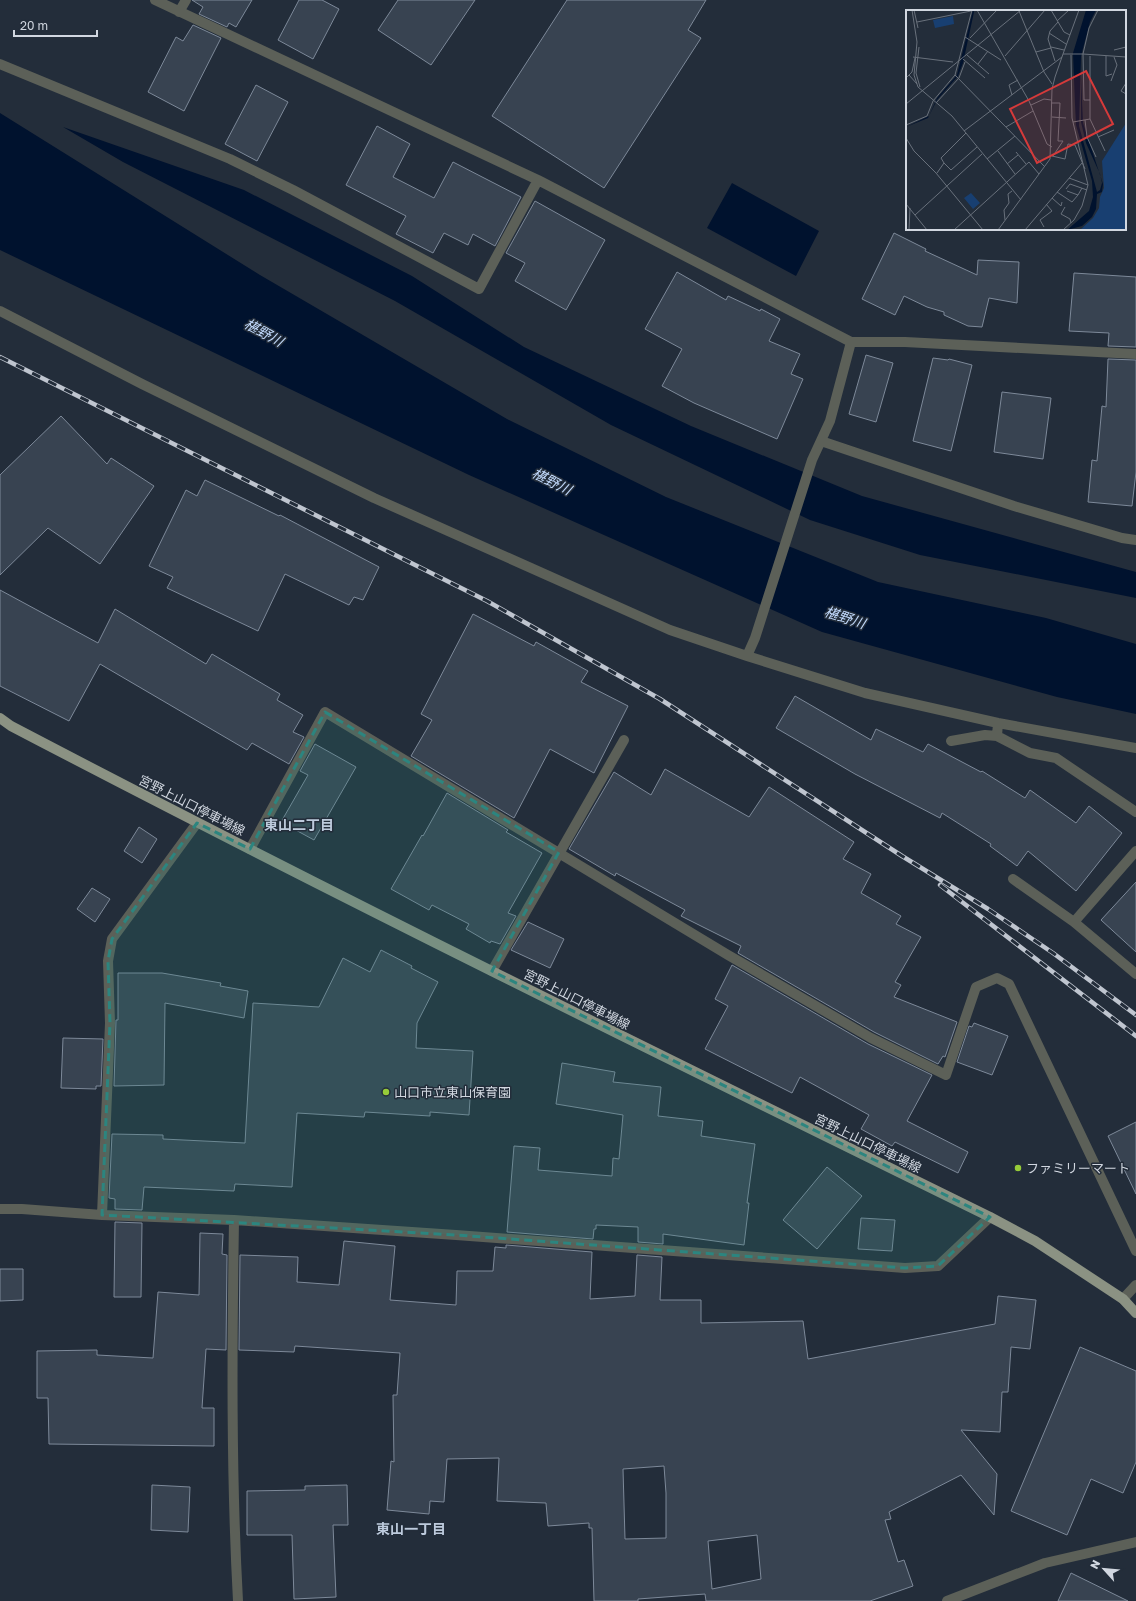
<svg xmlns="http://www.w3.org/2000/svg" width="1136" height="1601" font-family="'Golos Text','Noto Sans JP',sans-serif">
<style>
.water{fill:#00122e}
.building{fill:#384351;stroke:#7d8999;fill-rule:evenodd}
.lines{fill:none;stroke-linecap:round;stroke-linejoin:round}
.minor{stroke:#5c6058;stroke-width:10}
.major{stroke:#8b9283;stroke-width:10}
.rail-casing{stroke:#bfc5cf;stroke-width:4.5}
.rail{stroke:#232d3a;stroke-width:3;stroke-dasharray:9;stroke-linecap:butt}
.marked{fill:#2c857f;fill-opacity:0.2;stroke:#2c857f;stroke-width:3;stroke-dasharray:8 5;stroke-linejoin:round}
.poi-dot{fill:#97cc39;stroke:#232d3a;stroke-width:1.5}
.labels{text-anchor:middle;dominant-baseline:central;stroke-width:3;stroke-linejoin:round;paint-order:stroke}
.street-label{font-size:13px;fill:#d1d7e0;stroke:#232d3a}
.poi-label{font-size:13px;fill:#d1d7e0;stroke:#232d3a;text-anchor:start}
.water-label{font-size:14px;font-style:italic;fill:#c3dbfe;stroke:#232d3a}
.neighbourhood-label{font-size:14px;font-weight:bold;fill:#bdcadc;stroke:#232d3a}
.inset-road{fill:none;stroke:#69717c;stroke-width:1}
.view{fill:#d63a3a;fill-opacity:0.15;stroke:#d63a3a;stroke-width:2}
.inset-edge{fill:none;stroke:#d1d7e0;stroke-width:2}
</style>
<rect width="100%" height="100%" fill="#232d3a"/>
<path class="water" d="M 0,113 L 260,275 L 507,419 L 666,497 L 878,582 L 1046,618 L 1136,644 L 1136,714 L 1057,697 L 822,632 L 469,475 L 0,250 Z
M 63,127 L 244,190 L 412,276 L 524,347 L 691,426 L 862,496 L 1136,572 L 1136,598 L 920,555 L 810,520 L 611,425 L 395,301 L 123,162 Z
M 732,183 L 819,231 L 796,276 L 707,228 Z"/>
<path class="building" d="M 192,0 L 252,0 L 236,27 L 229,23 L 227,27 L 199,14 L 203,7 Z
M 299,0 L 322,0 L 339,9 L 313,59 L 278,40 Z
M 398,0 L 475,0 L 431,65 L 378,30 Z
M 567,0 L 706,0 L 688,30 L 701,38 L 604,188 L 492,116 Z
M 193,25 L 221,38 L 184,111 L 148,92 L 176,37 L 183,41 Z
M 256,85 L 288,102 L 257,161 L 225,144 Z
M 377,126 L 410,144 L 393,177 L 434,198 L 453,162 L 521,197 L 495,246 L 473,234 L 468,245 L 444,233 L 433,253 L 396,234 L 406,216 L 346,185 Z
M 535,201 L 605,240 L 566,310 L 515,281 L 525,263 L 506,253 Z
M 894,233 L 926,249 L 925,251 L 977,275 L 978,260 L 1019,262 L 1017,303 L 989,298 L 982,327 L 968,326 L 944,315 L 944,312 L 927,307 L 904,296 L 895,315 L 862,299 Z
M 677,272 L 726,300 L 728,296 L 760,311 L 761,309 L 780,319 L 769,341 L 800,354 L 791,374 L 803,379 L 777,439 L 694,403 L 662,386 L 682,349 L 645,329 Z
M 1074,273 L 1136,277 L 1136,347 L 1108,346 L 1109,333 L 1069,331 Z
M 866,355 L 893,363 L 876,422 L 849,414 Z
M 933,358 L 948,360 L 949,359 L 972,365 L 951,451 L 913,441 Z
M 1108,359 L 1136,360 L 1136,472 L 1132,506 L 1088,502 L 1092,460 L 1097,461 L 1102,406 L 1106,407 Z
M 1002,392 L 1051,398 L 1043,459 L 994,452 Z
M 61,416 L 107,464 L 111,458 L 154,486 L 100,564 L 48,528 L 0,575 L 0,475 Z
M 205,480 L 279,516 L 280,515 L 379,567 L 363,600 L 354,597 L 349,605 L 285,574 L 258,631 L 167,588 L 173,577 L 149,566 L 186,490 L 197,496 Z
M 0,590 L 98,643 L 115,609 L 206,664 L 212,654 L 280,694 L 277,700 L 303,715 L 293,732 L 304,737 L 289,764 L 252,743 L 247,750 L 100,664 L 69,721 L 0,686 Z
M 473,614 L 534,646 L 536,642 L 588,671 L 581,682 L 628,706 L 594,773 L 550,749 L 514,818 L 411,756 L 432,720 L 421,714 Z
M 795,696 L 871,740 L 876,729 L 923,752 L 928,744 L 981,772 L 982,771 L 1025,798 L 1030,790 L 1076,823 L 1089,806 L 1122,833 L 1076,891 L 1028,851 L 1017,866 L 990,846 L 991,844 L 942,813 L 940,818 L 855,774 L 776,728 Z
M 315,744 L 356,767 L 314,840 L 281,822 L 308,775 L 300,771 Z
M 665,769 L 749,817 L 769,787 L 854,842 L 843,859 L 871,874 L 861,893 L 901,916 L 896,924 L 921,937 L 895,982 L 901,985 L 894,997 L 957,1022 L 945,1057 L 943,1056 L 938,1064 L 874,1032 L 738,953 L 741,946 L 681,916 L 685,910 L 616,873 L 615,876 L 569,849 L 614,772 L 651,795 Z
M 447,793 L 508,830 L 506,832 L 542,853 L 508,913 L 516,916 L 500,944 L 491,941 L 490,943 L 466,929 L 469,924 L 432,905 L 429,910 L 391,889 L 422,835 L 423,836 Z
M 139,827 L 157,839 L 142,863 L 124,851 Z
M 1136,882 L 1136,952 L 1101,920 Z
M 92,888 L 110,899 L 95,922 L 77,909 Z
M 528,922 L 564,939 L 550,968 L 511,950 Z
M 381,950 L 412,966 L 411,968 L 438,982 L 417,1023 L 416,1048 L 473,1051 L 469,1115 L 430,1112 L 430,1116 L 365,1112 L 364,1117 L 297,1113 L 292,1187 L 235,1184 L 234,1191 L 144,1187 L 142,1210 L 115,1209 L 115,1199 L 109,1198 L 112,1134 L 163,1135 L 163,1139 L 245,1143 L 253,1003 L 319,1007 L 343,958 L 370,972 Z
M 732,965 L 868,1044 L 932,1075 L 907,1121 L 968,1152 L 958,1173 L 895,1142 L 892,1146 L 861,1129 L 869,1115 L 800,1077 L 792,1093 L 705,1049 L 728,1006 L 715,999 Z
M 118,973 L 162,973 L 221,983 L 220,986 L 248,991 L 244,1018 L 165,1003 L 164,1085 L 114,1086 L 116,1020 L 118,1020 Z
M 974,1023 L 1008,1036 L 992,1075 L 957,1062 L 969,1026 L 972,1027 Z
M 63,1038 L 103,1039 L 101,1086 L 96,1086 L 96,1089 L 61,1088 Z
M 562,1063 L 615,1072 L 613,1082 L 661,1087 L 658,1116 L 703,1121 L 701,1136 L 755,1144 L 747,1203 L 749,1203 L 744,1245 L 663,1234 L 663,1244 L 638,1242 L 638,1227 L 596,1225 L 596,1229 L 594,1229 L 593,1239 L 507,1232 L 514,1146 L 540,1148 L 538,1170 L 612,1176 L 613,1158 L 619,1159 L 623,1115 L 556,1104 Z
M 1136,1122 L 1136,1194 L 1108,1136 Z
M 827,1167 L 862,1196 L 817,1249 L 783,1220 Z
M 861,1218 L 895,1220 L 892,1251 L 858,1249 Z
M 115,1222 L 142,1223 L 141,1297 L 114,1297 Z
M 200,1233 L 223,1234 L 222,1254 L 227,1255 L 226,1350 L 206,1349 L 202,1408 L 214,1408 L 214,1446 L 49,1444 L 48,1398 L 37,1398 L 37,1351 L 97,1350 L 97,1355 L 153,1358 L 158,1292 L 199,1295 Z
M 344,1241 L 395,1246 L 390,1300 L 456,1305 L 457,1271 L 493,1271 L 495,1247 L 506,1248 L 506,1245 L 592,1252 L 590,1299 L 635,1296 L 637,1255 L 662,1257 L 660,1300 L 701,1300 L 701,1323 L 803,1321 L 808,1359 L 995,1324 L 998,1296 L 1036,1300 L 1030,1349 L 1011,1347 L 1008,1392 L 1002,1392 L 1000,1432 L 961,1430 L 997,1474 L 994,1515 L 961,1475 L 889,1512 L 891,1519 L 885,1520 L 898,1562 L 904,1560 L 913,1586 L 870,1601 L 706,1601 L 705,1594 L 638,1599 L 638,1601 L 594,1601 L 592,1528 L 589,1528 L 589,1523 L 548,1526 L 546,1503 L 497,1501 L 499,1458 L 447,1459 L 444,1502 L 430,1501 L 429,1514 L 387,1510 L 391,1461 L 394,1462 L 393,1395 L 397,1395 L 400,1353 L 295,1346 L 294,1352 L 239,1350 L 240,1255 L 298,1257 L 297,1282 L 339,1285 ZM 664,1466 L 666,1493 L 666,1538 L 625,1539 L 623,1469 ZM 757,1535 L 761,1579 L 712,1589 L 708,1541 Z
M 0,1269 L 23,1269 L 23,1300 L 0,1301 Z
M 1080,1347 L 1136,1371 L 1136,1462 L 1123,1493 L 1091,1479 L 1067,1535 L 1011,1511 Z
M 152,1485 L 190,1487 L 188,1532 L 151,1530 Z
M 347,1485 L 348,1525 L 333,1525 L 336,1597 L 294,1599 L 292,1535 L 247,1535 L 247,1491 L 305,1490 L 305,1486 Z
M 1071,1573 L 1128,1601 L 1058,1601 Z"/>
<g class="lines">
<path class="minor" d="M 155,0 L 538,180 L 851,342 L 905,342 L 1136,354
M 179,12 L 186,0
M 0,64 L 230,159 L 293,190 L 479,289 L 538,180
M 0,311 L 142,384 L 374,498 L 670,630 L 747,656 L 865,693 L 998,723 L 1136,748
M 821,441 L 1014,506 L 1122,538 L 1136,540
M 747,656 L 755,638 L 812,460 L 830,421 L 851,342
M 998,723 L 997,736 L 1030,753 L 1056,758 L 1136,812
M 951,741 L 985,735 L 997,736
M 250,849 L 325,712 L 728,955 L 871,1038 L 946,1075 L 976,987 L 997,978 L 1009,984 L 1136,1251
M 1136,851 L 1074,922 L 1136,974
M 1013,879 L 1074,922
M 492,971 L 624,740
M 0,1209 L 22,1209 L 102,1215 L 234,1220 L 456,1235 L 905,1268 L 938,1266 L 990,1217
M 102,1215 L 110,1023 L 108,961 L 112,939 L 197,823
M 234,1220 C 232,1347 231,1474 238,1601
M 1123,1299 L 1136,1285
M 947,1601 L 1045,1563 L 1136,1542"/>
<path class="major" d="M 0,718 L 11,726 C 334,895 662,1056 990,1217 L 1035,1241 L 1123,1299 L 1136,1313"/>
<defs>
<path id="rail" d="M 0,357 L 487,601 L 660,699 L 902,856 L 988,909 L 1053,953 L 1136,1015
M 940,885 L 1136,1036"/>
</defs>
<use href="#rail" class="rail-casing"/>
<use href="#rail" class="rail"/>
</g>
<path class="marked" d="M 325,712 L 559,852 L 492,971 L 990,1217 L 938,1266 L 905,1268 L 456,1235 L 102,1215 L 110,1023 L 108,961 L 112,939 L 197,823 L 250,849 Z"/>
<g class="poi-dot">
<circle cx="386" cy="1092" r="4"/>
<circle cx="1018" cy="1168" r="4"/>
</g>
<g class="labels">
<g class="street-label">
<text transform="translate(192 805) rotate(27)">宮野上山口停車場線</text>
<text transform="translate(577 999) rotate(27)">宮野上山口停車場線</text>
<text transform="translate(868 1143) rotate(26)">宮野上山口停車場線</text>
</g>
<g class="poi-label">
<text x="394" y="1092">山口市立東山保育園</text>
<text x="1026" y="1168">ファミリーマート</text>
</g>
<g class="water-label">
<text transform="translate(264 332) rotate(29)">椹野川</text>
<text transform="translate(552 481) rotate(27)">椹野川</text>
<text transform="translate(845 617) rotate(18)">椹野川</text>
</g>
<g class="neighbourhood-label">
<text x="299" y="824">東山二丁目</text>
<text x="411" y="1528">東山一丁目</text>
</g>
</g>
<g transform="translate(906 10)">
<rect width="220" height="220" fill="#232d3a"/>
<path d="M 47,6 L 48,14 L 29,18 L 27,10 ZM 220,113 L 220,220 L 174,220 L 187,208 L 193,198 L 194,187 L 198,178 L 196,151 ZM 65,183 L 74,193 L 67,199 L 58,188 Z" fill="#183f71"/>
<path d="M 67,0 L 68,2 L 57,53 L 52,66 L 31,90 L 22,108 L 0,117 L 23,106 L 31,88 L 51,65 ZM 180,0 L 190,0 L 184,12 L 175,46 L 173,116 L 191,182 L 194,180 L 196,173 L 194,164 L 180,133 L 175,112 L 175,67 L 177,113 L 197,174 L 196,182 L 191,184 L 190,199 L 186,207 L 176,216 L 161,220 L 183,201 L 187,187 L 186,171 L 170,115 L 169,94 L 167,43 Z" fill="#00122e"/>
<path class="inset-road" d="M 6,0 L 11,32 L 8,65 L 12,77 L 46,106 L 115,190M 8,0 L 12,18M 71,0 L 123,91 L 141,134 L 146,137M 145,0 L 158,22 L 164,25M 113,1 L 138,62 L 146,74M 151,11 L 163,0M 11,12 L 65,1M 143,23 L 160,34M 59,27 L 95,50M 64,28 L 91,0M 13,37 L 10,63 L 14,77M 145,37 L 158,40M 208,40 L 220,37M 130,42 L 145,38M 157,44 L 173,0M 61,45 L 83,64M 99,46 L 139,0M 184,46 L 184,109 L 199,141M 200,46 L 200,66 L 206,64M 7,47 L 47,52M 57,49 L 79,68M 149,51 L 142,29 L 144,21 L 152,12M 72,54 L 82,41M 3,65 L 11,74M 49,65 L 139,157M 0,68 L 6,62 L 9,48M 205,71 L 211,55 L 208,47M 220,73 L 215,81 L 220,84M 106,85 L 103,75 L 112,70M 184,90 L 178,90 L 177,44 L 220,47M 30,93 L 53,68 L 59,52M 145,93 L 154,93 L 152,131 L 157,131 L 147,146M 0,94 L 115,0M 125,95 L 138,89 L 145,90M 146,107 L 160,108M 179,110 L 181,127 L 190,147M 167,112 L 184,109M 0,115 L 21,106 L 27,91 L 49,65 L 66,0M 100,117 L 127,101M 58,121 L 156,47M 60,123 L 35,148 L 38,153 L 45,160 L 71,137M 192,127 L 208,120M 0,128 L 8,141 L 30,163 L 77,220M 92,141 L 109,164M 110,142 L 120,154M 146,146 L 159,149 L 162,134 L 169,135 L 179,159M 81,149 L 109,126M 101,154 L 112,145M 31,163 L 38,153M 163,168 L 182,175M 160,179 L 164,174 L 181,180M 161,181 L 172,185 L 176,178M 151,182 L 166,192 L 172,185M 146,188 L 155,196 L 156,192M 0,194 L 21,220M 159,197 L 155,204 L 164,209 L 165,213M 9,205 L 76,144M 99,210 L 98,200 L 103,193 L 102,184 L 106,181M 138,217 L 134,210 L 146,201 L 140,194M 3,220 L 4,198M 48,220 L 123,152 L 133,164M 92,220 L 144,149 L 146,79 L 149,67 L 157,44 L 177,44 L 183,18 L 192,0M 119,220 L 176,153M 157,220 L 168,210 L 176,196 L 182,175 L 166,108 L 165,45"/>
<path class="view" d="M 180,61 L 207,114 L 131,153 L 104,99 Z"/>
<rect width="220" height="220" class="inset-edge"/>
</g>
<g transform="translate(1104 1569) rotate(297)" stroke="#232d3a" stroke-width="3" paint-order="stroke">
<path d="M0-3L7 15L0 10L-7 15Z" fill="#d1d7e0"/>
<text y="-6" font-size="11" font-weight="bold" text-anchor="middle" fill="#d1d7e0">N</text>
</g>
<path d="M14 30v6h83v-6" fill="none" stroke="#d1d7e0" stroke-width="2"/>
<text x="20" y="30" font-size="12" fill="#d1d7e0" stroke="#232d3a" stroke-width="3" paint-order="stroke">20 m</text>
</svg>
